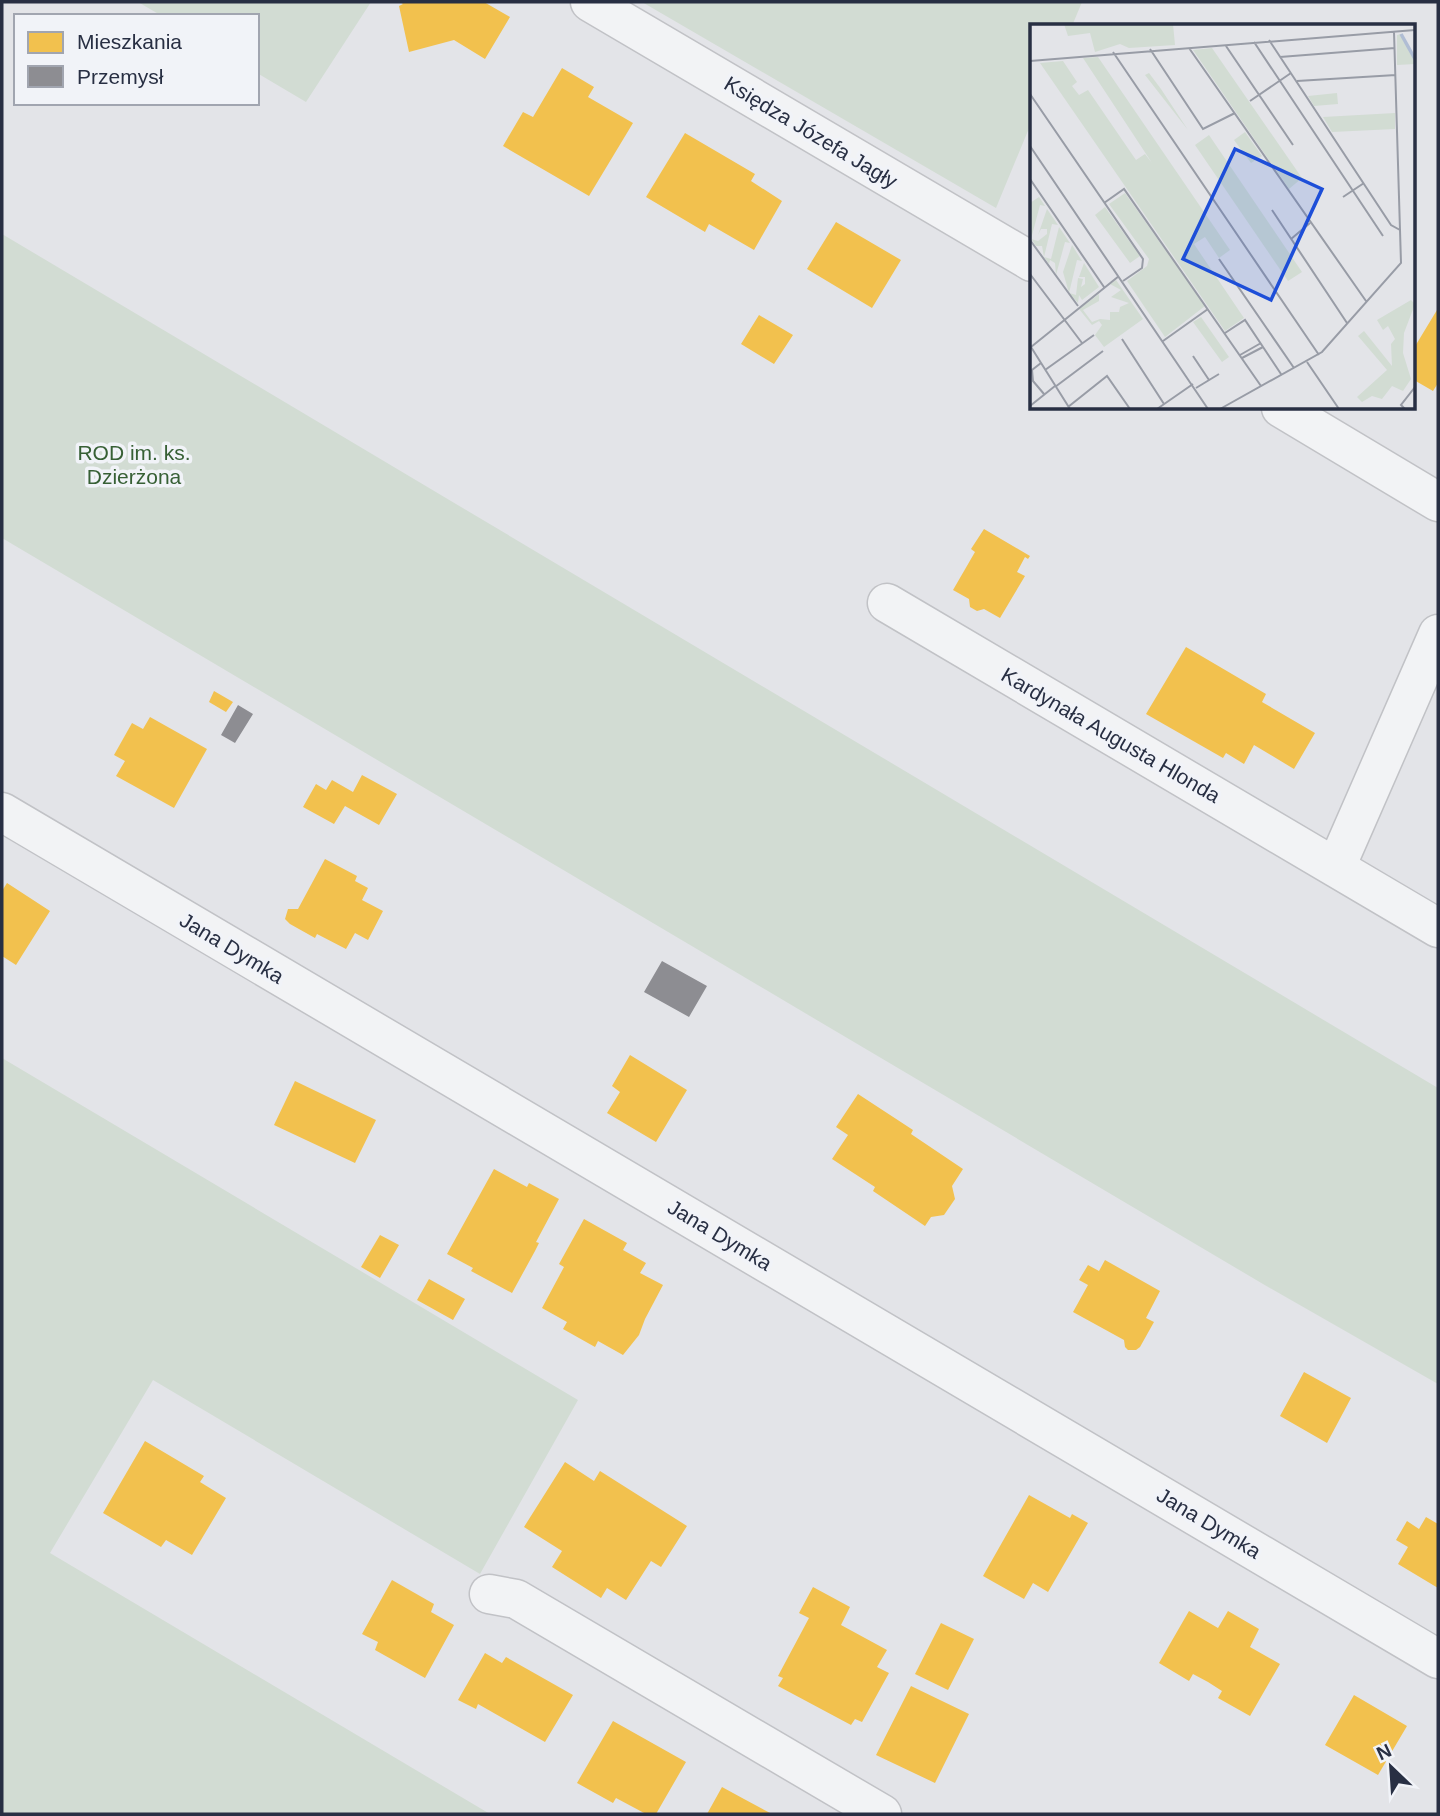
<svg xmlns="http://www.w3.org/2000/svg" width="1440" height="1816" font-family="Arial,sans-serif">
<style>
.green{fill:#d2dcd3}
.homes{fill:#f2c14e}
.industry{fill:#8d8d92}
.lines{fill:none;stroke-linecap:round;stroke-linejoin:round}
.minor-casing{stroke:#c1c2c6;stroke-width:41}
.minor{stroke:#f2f3f5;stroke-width:38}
.labels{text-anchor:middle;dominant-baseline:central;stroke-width:7;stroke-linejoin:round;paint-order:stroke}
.street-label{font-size:21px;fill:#282f43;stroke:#f1f3f8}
.park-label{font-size:21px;fill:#376035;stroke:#f1f3f8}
.inset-river{fill:none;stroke:#b0bdd4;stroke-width:3.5}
.inset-road{fill:none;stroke:#989ca6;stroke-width:2}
.view{fill:#1d4ed8;fill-opacity:0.15;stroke:#1d4ed8;stroke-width:3.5}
.inset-edge{fill:none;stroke:#282f43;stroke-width:3.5}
</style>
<rect width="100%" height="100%" fill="#e3e4e8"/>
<path class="green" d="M 138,2 L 371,2 L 306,102 L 257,73 L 257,16 L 162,16 Z
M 642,2 L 1082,2 L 1072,26 L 1032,26 L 1032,121 L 996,208 Z
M 2,234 L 1438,1088 L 1438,1384 L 1263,1284 L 2,538 Z
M 2,1058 L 578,1400 L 480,1574 L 153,1380 L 50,1553 L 490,1814 L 2,1814 Z"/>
<path class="homes" d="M 400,2 L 484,2 L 510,17 L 485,59 L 454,40 L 409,52 L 399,6 L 403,4 Z
M 562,68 L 594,87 L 588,97 L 633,123 L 589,196 L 503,146 L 523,112 L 533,117 Z
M 685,133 L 755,174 L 751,181 L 782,201 L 754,250 L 709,224 L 705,232 L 646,197 Z
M 836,222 L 901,260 L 872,308 L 807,269 Z
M 1437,310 L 1438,383 L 1433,391 L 1414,380 L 1414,348 Z
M 759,315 L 793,335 L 774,364 L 741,344 Z
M 984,529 L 1030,556 L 1028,559 L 1025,557 L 1017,572 L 1025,576 L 1000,618 L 984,609 L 977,611 L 970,607 L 969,599 L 953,590 L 975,552 L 971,549 Z
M 1186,647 L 1266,694 L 1262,702 L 1315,733 L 1294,769 L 1254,745 L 1244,764 L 1226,753 L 1223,758 L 1146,714 Z
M 214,691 L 233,702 L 226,712 L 209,702 Z
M 150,717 L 207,749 L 174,808 L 116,776 L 125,761 L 114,755 L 132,723 L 143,729 Z
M 362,775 L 397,794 L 379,825 L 345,806 L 334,824 L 303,807 L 316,784 L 326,790 L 332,780 L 353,792 Z
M 325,859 L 357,876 L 355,881 L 368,888 L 362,900 L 383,911 L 368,940 L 355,933 L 346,949 L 317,934 L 315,938 L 290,924 L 285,919 L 288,909 L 298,909 Z
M 7,883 L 50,911 L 16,965 L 2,956 L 2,891 Z
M 630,1055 L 687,1090 L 656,1142 L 607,1113 L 620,1092 L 612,1086 Z
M 295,1081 L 376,1120 L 355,1163 L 274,1125 Z
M 858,1094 L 913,1130 L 911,1134 L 963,1169 L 952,1186 L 955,1199 L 944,1215 L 931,1217 L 925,1226 L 873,1191 L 875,1187 L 832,1159 L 848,1135 L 836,1127 Z
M 494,1169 L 527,1187 L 529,1183 L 559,1199 L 536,1242 L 539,1243 L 535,1251 L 512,1293 L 471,1271 L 473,1268 L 447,1254 Z
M 584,1219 L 627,1243 L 623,1250 L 646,1263 L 640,1273 L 663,1285 L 645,1319 L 639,1335 L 623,1355 L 598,1341 L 595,1347 L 563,1329 L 567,1322 L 542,1308 L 564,1267 L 559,1264 Z
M 380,1235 L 399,1245 L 380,1278 L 361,1267 Z
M 1105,1260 L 1160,1291 L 1146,1318 L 1154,1322 L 1140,1347 L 1136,1350 L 1128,1350 L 1125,1347 L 1124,1340 L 1073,1312 L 1088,1285 L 1079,1280 L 1088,1265 L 1099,1271 Z
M 429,1279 L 465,1299 L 453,1320 L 417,1300 Z
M 1304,1372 L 1351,1398 L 1327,1443 L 1280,1416 Z
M 145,1441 L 204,1476 L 200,1482 L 226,1498 L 192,1555 L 166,1540 L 161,1547 L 103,1513 Z
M 565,1462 L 594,1481 L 600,1471 L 687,1526 L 661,1567 L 651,1561 L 626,1600 L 607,1588 L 601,1598 L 552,1567 L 562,1551 L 524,1527 Z
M 1029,1495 L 1070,1518 L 1072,1514 L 1088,1523 L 1048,1592 L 1033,1583 L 1024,1599 L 983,1576 Z
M 1426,1517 L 1438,1524 L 1438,1588 L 1398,1564 L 1408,1547 L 1396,1540 L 1407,1521 L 1419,1529 Z
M 392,1580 L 434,1604 L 431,1612 L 454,1625 L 425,1678 L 375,1650 L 378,1642 L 362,1634 Z
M 813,1587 L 850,1607 L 841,1625 L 887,1650 L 877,1667 L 889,1673 L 862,1722 L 855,1719 L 851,1725 L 778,1686 L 783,1678 L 778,1676 L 809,1618 L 799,1613 Z
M 1189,1611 L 1218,1628 L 1228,1611 L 1259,1629 L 1250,1647 L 1280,1664 L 1250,1716 L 1218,1698 L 1222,1691 L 1208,1682 L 1193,1674 L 1189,1681 L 1159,1663 Z
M 941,1623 L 974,1639 L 948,1690 L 915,1674 Z
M 485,1653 L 502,1663 L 506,1657 L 573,1695 L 545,1742 L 478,1704 L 476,1709 L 458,1700 Z
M 911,1686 L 969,1714 L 935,1783 L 876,1755 Z
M 1354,1695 L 1407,1726 L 1378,1775 L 1325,1745 Z
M 613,1721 L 686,1762 L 656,1814 L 646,1814 L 616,1798 L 613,1803 L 577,1783 Z
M 722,1787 L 744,1799 L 772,1814 L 707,1814 Z"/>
<path class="industry" d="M 238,705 L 253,714 L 235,743 L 221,735 Z
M 662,961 L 707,986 L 689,1017 L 644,992 Z"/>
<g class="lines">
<defs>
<path id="minor" d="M 590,2 L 1032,262
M 1281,408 L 1438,502
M 887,603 L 1438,928
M 2,812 L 1438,1659
M 1336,867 L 1438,634
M 489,1594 L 516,1599 L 882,1814"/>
</defs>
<use href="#minor" class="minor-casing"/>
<use href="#minor" class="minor"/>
</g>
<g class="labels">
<g class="street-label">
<text transform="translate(811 132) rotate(31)">Księdza Józefa Jagły</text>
<text transform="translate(1111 735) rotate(30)">Kardynała Augusta Hlonda</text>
<text transform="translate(232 948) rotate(31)">Jana Dymka</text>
<text transform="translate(720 1235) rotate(31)">Jana Dymka</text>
<text transform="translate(1209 1523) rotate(31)">Jana Dymka</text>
</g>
<g class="park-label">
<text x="134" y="452">ROD im. ks.<tspan x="134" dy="24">Dzierżona</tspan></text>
</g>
</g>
<g transform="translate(1030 24)">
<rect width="385" height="385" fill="#e3e4e8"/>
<path d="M 34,0 L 143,0 L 145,21 L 99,24 L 90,20 L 65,28 L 60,9 L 38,12 ZM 371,10 L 384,33 L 385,40 L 367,41 L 367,11 ZM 182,24 L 272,154 L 259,165 L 163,26 ZM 68,33 L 200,226 L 189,234 L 175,213 L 164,220 L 214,294 L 195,307 L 10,39 L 33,37 L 47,58 L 42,62 L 49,71 L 58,66 L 106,136 L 115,130 L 122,139 L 53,34 ZM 119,49 L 131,65 L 158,106 L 115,51 ZM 307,69 L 308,80 L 284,82 L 278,72 ZM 365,89 L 365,105 L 302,108 L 293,93 ZM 215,108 L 232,132 L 221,139 L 204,116 ZM 179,111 L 272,248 L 258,257 L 165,121 ZM 95,169 L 175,282 L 135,313 L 97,257 L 117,242 L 119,235 L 79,180 ZM 9,173 L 15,182 L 10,181 L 1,215 L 8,217 L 17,210 L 17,205 L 11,205 L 8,211 L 17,185 L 28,201 L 22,200 L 14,233 L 12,222 L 6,222 L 0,213 L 0,179 ZM 75,183 L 110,232 L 100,239 L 65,191 ZM 29,203 L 40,219 L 35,218 L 26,251 L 25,239 L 20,236 L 19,240 L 14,233 L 21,235 ZM 42,221 L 52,237 L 47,236 L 39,269 L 33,248 ZM 54,239 L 69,263 L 52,276 L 49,271 L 48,279 L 39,269 L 46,271 L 48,254 L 53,255 L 51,263 L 55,260 L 55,253 L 49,253 ZM 86,256 L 113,295 L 74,323 L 65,311 L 72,301 L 69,297 L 62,301 L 49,285 L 69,270 L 69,277 L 53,286 L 62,298 L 70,295 L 80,296 L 80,288 L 89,288 L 90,283 L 99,279 L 81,273 L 91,266 L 80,260 ZM 381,276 L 385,280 L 374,309 L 373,329 L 381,355 L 373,367 L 362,362 L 352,375 L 342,372 L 332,378 L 327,373 L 357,346 L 328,312 L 334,307 L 362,342 L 361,320 L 365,315 L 358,302 L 353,306 L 347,296 ZM 171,293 L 199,333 L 192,338 L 163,298 Z" fill="#d2dcd3"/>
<path class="inset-river" d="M 371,10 L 385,35"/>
<path class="inset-road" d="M 239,16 L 361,201 L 370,206M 224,18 L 353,212M 196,22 L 263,121M 159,24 L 336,277M 120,25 L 173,105 L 205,89M 83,28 L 289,331M 250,33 L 365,24M 0,37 L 385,6M 267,57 L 366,51M 0,70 L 113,235 L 112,244 L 93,257M 220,77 L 261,49M 0,122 L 178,385M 0,155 L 74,263M 313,173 L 334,159M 74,179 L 94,165 L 231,362M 242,186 L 317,299M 261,215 L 280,199M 0,216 L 48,282M 189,235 L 264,344M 0,250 L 52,319M 195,309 L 215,296 L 251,350M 92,315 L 134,380M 133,317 L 178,285M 1,323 L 89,252M 1,323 L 40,385M 210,331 L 231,319M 163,332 L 179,356M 212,334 L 233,323M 277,338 L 309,385M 11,339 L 2,346 L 3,357 L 14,370M 15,346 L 64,311M 25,363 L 73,327M 166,364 L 189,350M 0,382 L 25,362M 38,383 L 77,352 L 100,385M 127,385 L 163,360M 190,385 L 292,328 L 371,239 L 364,8M 375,385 L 371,381 L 385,363"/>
<path class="view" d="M 205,125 L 292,165 L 241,276 L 153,235 Z"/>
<rect width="385" height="385" class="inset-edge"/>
</g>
<rect width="1440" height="1816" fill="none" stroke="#282f43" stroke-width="7"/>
<rect x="14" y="14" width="245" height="91" fill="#f1f3f8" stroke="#a1a5b0" stroke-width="2"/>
<rect x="28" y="32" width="35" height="21" fill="#f2c14e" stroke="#a1a5b0" stroke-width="2"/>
<text x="77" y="49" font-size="21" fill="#282f43">Mieszkania</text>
<rect x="28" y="66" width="35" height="21" fill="#8d8d92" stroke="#a1a5b0" stroke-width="2"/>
<text x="77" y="84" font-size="21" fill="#282f43">Przemysł</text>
<g transform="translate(1391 1767) rotate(335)" stroke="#f1f3f8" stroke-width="5" paint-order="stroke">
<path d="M0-5L12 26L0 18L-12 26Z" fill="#282f43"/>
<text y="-10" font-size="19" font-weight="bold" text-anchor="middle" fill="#282f43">N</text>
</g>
</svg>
